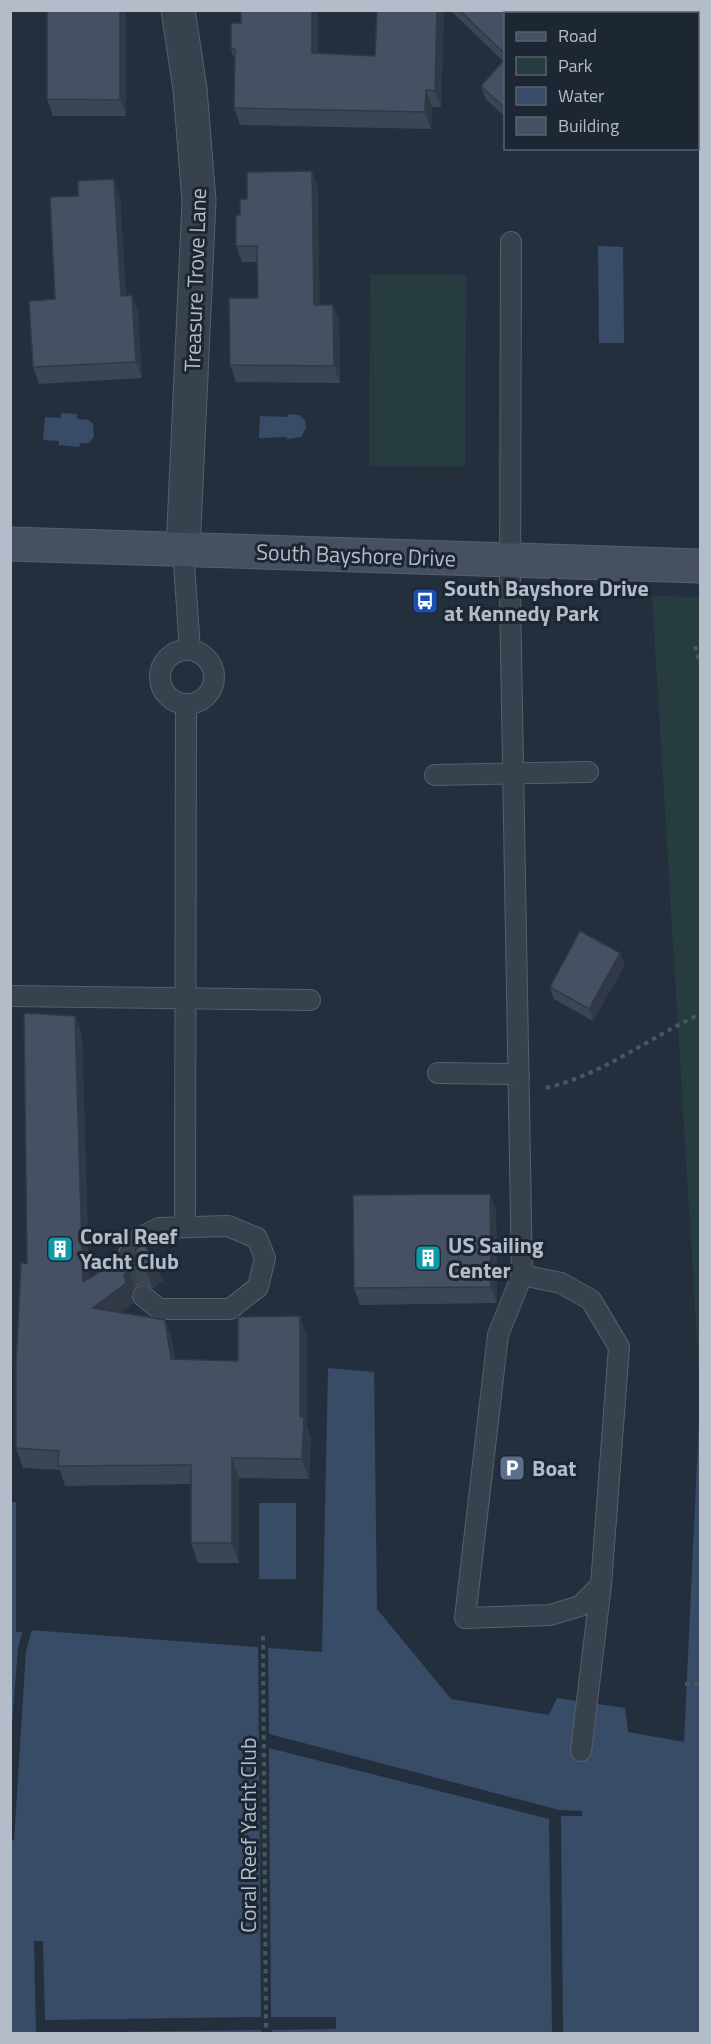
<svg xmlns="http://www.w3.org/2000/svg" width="711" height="2044" font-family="'Titillium Web',sans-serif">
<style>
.green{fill:#263c3f}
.water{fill:#394c67}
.pier{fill:#242f3e}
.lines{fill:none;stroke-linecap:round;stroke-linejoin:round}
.lane-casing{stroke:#565f6c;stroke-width:22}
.street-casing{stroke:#565f6c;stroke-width:35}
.secondary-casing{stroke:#565f6c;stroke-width:35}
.path{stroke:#44595c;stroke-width:4;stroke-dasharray:4.5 4.5;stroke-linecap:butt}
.lane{stroke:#38414e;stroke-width:20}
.street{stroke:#38414e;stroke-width:33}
.secondary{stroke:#465061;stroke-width:33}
.wall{fill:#3b4654}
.shaded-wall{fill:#303945}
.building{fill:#455162;stroke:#303945;stroke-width:1.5}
.labels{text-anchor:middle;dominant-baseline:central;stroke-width:6;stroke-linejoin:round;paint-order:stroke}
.street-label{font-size:22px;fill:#b4bcc9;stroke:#1d2633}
.poi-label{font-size:22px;font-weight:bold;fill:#b4bcc9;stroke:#1d2633;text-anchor:start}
</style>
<rect width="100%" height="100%" fill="#242f3e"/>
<path class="green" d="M 370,274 L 466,275 L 465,467 L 369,466 Z
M 652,596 L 700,597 L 700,1391 Z"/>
<path class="water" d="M 598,246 L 623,247 L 624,343 L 599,343 Z
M 61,413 L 77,414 L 77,419 L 89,420 L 93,424 L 94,437 L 89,443 L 80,443 L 79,447 L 59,445 L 59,441 L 43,440 L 45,417 L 61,418 Z
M 288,414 L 299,415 L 305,420 L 306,428 L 301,437 L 287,439 L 287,437 L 259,438 L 260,416 L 288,417 Z
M 328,1368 L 374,1372 L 377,1609 L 451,1699 L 549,1715 L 557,1698 L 625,1708 L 628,1732 L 684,1742 L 700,1400 L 700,2033 L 11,2033 L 10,1502 L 16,1502 L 16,1632 L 29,1633 L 30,1630 L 322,1652 Z
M 259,1503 L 296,1503 L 296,1579 L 259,1579 Z"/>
<path class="pier" d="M 28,1628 L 32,1630 L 26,1651 L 14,1841 L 11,1840 L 10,1748 L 18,1648 L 23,1629 Z
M 258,1645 L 268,1645 L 269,1734 L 560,1810 L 582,1811 L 582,1816 L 561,1816 L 563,2033 L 552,2033 L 549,1819 L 269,1748 L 271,2017 L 336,2017 L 336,2029 L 272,2030 L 272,2034 L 262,2033 L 261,2030 L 36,2033 L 34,1941 L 43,1941 L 45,2020 L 261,2017 Z"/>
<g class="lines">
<defs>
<path id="lane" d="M 511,242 L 510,594 L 522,1275 L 498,1335 L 465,1618 L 550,1615 L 580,1606 L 601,1585 L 619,1347 L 591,1300 L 561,1283 L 522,1275
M 183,550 L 190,650
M160 677a27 27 0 1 1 54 0a27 27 0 1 1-54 0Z
M 435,775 L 588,772
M 10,996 L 310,1000
M 438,1073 L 519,1074
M 185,1226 L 186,705
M 132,1276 L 129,1253 L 141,1237 L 159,1228 L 228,1226 L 257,1238 L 265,1258 L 258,1287 L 230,1309 L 159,1309 L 143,1296
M 581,1751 L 601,1585"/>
<path id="street" d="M 178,10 L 190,89 L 199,201 L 183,550"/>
<path id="secondary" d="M 10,544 L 700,566"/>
</defs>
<use href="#lane" class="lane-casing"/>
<use href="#street" class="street-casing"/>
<use href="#secondary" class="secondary-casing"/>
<path class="path" d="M 695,646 L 700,664
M 546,1088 C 604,1074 647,1039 700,1014
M 263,1636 L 266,2034
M 685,1684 L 700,1684"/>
<use href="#lane" class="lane"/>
<use href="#street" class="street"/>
<use href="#secondary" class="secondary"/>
</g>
<path class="wall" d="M 126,10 L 126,116 L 53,116 L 47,99 Z
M 318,10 L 318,53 L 375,56 L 444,10 L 441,107 L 432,107 L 431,129 L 240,125 L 234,108 L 235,61 L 231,49 L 241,23 Z
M 450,10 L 649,10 L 650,14 L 506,14 L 506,118 L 486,99 L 481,86 L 503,61 Z
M 698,39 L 700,39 L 700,105 L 698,97 Z
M 312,171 L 318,188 L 319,305 L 333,305 L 339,321 L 340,383 L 236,382 L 230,365 L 258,298 L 258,262 L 242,262 L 236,246 L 247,199 Z
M 120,196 L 126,296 L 132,295 L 138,312 L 142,378 L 39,384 L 33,367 L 55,299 Z
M 625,965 L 593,1021 L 554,999 L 550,987 Z
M 75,1016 L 82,1035 L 89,1278 L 135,1287 L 131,1295 L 133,1303 L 120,1312 L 165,1320 L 172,1340 L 175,1359 L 238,1361 L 300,1316 L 307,1336 L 307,1427 L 311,1438 L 309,1479 L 239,1478 L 239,1563 L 198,1563 L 191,1543 L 191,1484 L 65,1486 L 60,1470 L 23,1468 L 16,1448 L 27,1264 Z
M 490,1194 L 496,1210 L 497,1303 L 360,1305 L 354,1288 Z
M 155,1261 L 163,1281 L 153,1288 L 140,1285 L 133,1264 Z"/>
<path class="shaded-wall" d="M 120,10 L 126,10 L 126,116 L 120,100 Z
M 312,10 L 318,10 L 318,70 L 312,53 Z
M 437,10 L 444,10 L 441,107 L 435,91 Z
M 426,90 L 432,107 L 431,129 L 425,112 Z
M 312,171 L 318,188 L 320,322 L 314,305 Z
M 114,179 L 120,196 L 127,313 L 121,296 Z
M 132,295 L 138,312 L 142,378 L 136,362 Z
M 333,305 L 339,321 L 340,383 L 334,366 Z
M 620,953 L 625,965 L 593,1021 L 589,1009 Z
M 75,1016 L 82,1035 L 90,1302 L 83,1282 Z
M 490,1194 L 496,1210 L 497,1303 L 491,1287 Z
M 155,1261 L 163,1281 L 153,1288 L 145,1268 Z
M 128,1268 L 135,1287 L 131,1295 L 133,1303 L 100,1328 L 93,1308 L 124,1275 Z
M 300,1316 L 307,1336 L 307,1427 L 311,1438 L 309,1479 L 302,1459 L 300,1416 Z
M 165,1320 L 172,1340 L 178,1378 L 171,1359 Z
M 232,1458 L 239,1478 L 239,1563 L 232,1543 Z"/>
<path class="building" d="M 47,10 L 120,10 L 120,100 L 47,99 Z
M 241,10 L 312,10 L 312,53 L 375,56 L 377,10 L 437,10 L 435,91 L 426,90 L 425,112 L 234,108 L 235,49 L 231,49 L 231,23 L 241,23 Z
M 459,10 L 645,10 L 648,14 L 506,14 L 506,55 Z
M 698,39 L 700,39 L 700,89 L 698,89 Z
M 506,58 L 506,109 L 481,86 Z
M 312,171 L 314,305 L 333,305 L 334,366 L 230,365 L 229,298 L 258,298 L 257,246 L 236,246 L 236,215 L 240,215 L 240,199 L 247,199 L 247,172 Z
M 114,179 L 121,296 L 132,295 L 136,362 L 33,367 L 29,301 L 55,299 L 50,197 L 78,196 L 78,181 Z
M 580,931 L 620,953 L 589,1009 L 550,987 Z
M 24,1013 L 75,1016 L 83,1282 L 115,1263 L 121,1267 L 128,1268 L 124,1275 L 126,1283 L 93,1308 L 165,1320 L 171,1359 L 238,1361 L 238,1317 L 300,1316 L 300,1416 L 304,1418 L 302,1459 L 232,1458 L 232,1543 L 191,1543 L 191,1465 L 58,1466 L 59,1451 L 16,1448 L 16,1366 L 21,1262 L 27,1264 Z
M 490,1194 L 491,1287 L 354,1288 L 353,1195 Z
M 144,1244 L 155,1261 L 145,1268 L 133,1264 L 136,1260 L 136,1249 Z"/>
<defs>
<symbol id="bus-square" viewBox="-11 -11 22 22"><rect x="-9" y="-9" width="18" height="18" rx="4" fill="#1a4fb4" stroke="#1d2633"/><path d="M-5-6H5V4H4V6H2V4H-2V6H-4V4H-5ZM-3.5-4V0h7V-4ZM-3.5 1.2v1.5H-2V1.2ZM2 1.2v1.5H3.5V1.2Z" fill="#fff"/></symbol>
<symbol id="building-square" viewBox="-11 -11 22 22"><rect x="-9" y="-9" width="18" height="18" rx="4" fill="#0f9aa8" stroke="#1d2633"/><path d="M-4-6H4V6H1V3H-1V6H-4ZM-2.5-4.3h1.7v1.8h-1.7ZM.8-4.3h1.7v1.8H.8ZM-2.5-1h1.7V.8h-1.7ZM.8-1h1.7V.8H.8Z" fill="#fff"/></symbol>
<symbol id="parking-square" viewBox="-11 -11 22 22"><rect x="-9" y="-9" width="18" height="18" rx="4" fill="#5c6f8a" stroke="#1d2633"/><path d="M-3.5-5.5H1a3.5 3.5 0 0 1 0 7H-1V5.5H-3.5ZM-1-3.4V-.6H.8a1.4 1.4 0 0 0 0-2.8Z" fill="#fff"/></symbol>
</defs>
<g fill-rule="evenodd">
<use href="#bus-square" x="410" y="586" width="30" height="30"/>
<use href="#building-square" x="45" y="1234" width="30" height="30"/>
<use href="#building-square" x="413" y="1243" width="30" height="30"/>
<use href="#parking-square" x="497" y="1453" width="30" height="30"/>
</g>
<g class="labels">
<g class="street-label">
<text transform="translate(195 280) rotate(-88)">Treasure Trove Lane</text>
<text transform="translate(356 555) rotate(2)">South Bayshore Drive</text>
<text transform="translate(248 1835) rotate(-90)">Coral Reef Yacht Club</text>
</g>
<g class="poi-label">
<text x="444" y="588">South Bayshore Drive<tspan x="444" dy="25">at Kennedy Park</tspan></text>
<text x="80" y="1236">Coral Reef<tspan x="80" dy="25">Yacht Club</tspan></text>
<text x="448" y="1245">US Sailing<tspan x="448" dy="25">Center</tspan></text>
<text x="532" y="1468">Boat</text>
</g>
</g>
<rect width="711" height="2044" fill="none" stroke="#b4bcc9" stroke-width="24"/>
<rect x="504" y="12" width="195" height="138" fill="#1d2633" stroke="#59626f" stroke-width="1.5"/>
<rect x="516" y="32" width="30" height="9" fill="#465061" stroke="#59626f" stroke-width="1.5"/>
<text x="558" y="42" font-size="18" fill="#b4bcc9">Road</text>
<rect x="516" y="57" width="30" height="18" fill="#263c3f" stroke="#59626f" stroke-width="1.5"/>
<text x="558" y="72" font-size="18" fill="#b4bcc9">Park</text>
<rect x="516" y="87" width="30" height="18" fill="#394c67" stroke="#59626f" stroke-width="1.5"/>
<text x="558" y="102" font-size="18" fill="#b4bcc9">Water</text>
<rect x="516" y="117" width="30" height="18" fill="#455162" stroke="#59626f" stroke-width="1.5"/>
<text x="558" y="132" font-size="18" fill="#b4bcc9">Building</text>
</svg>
